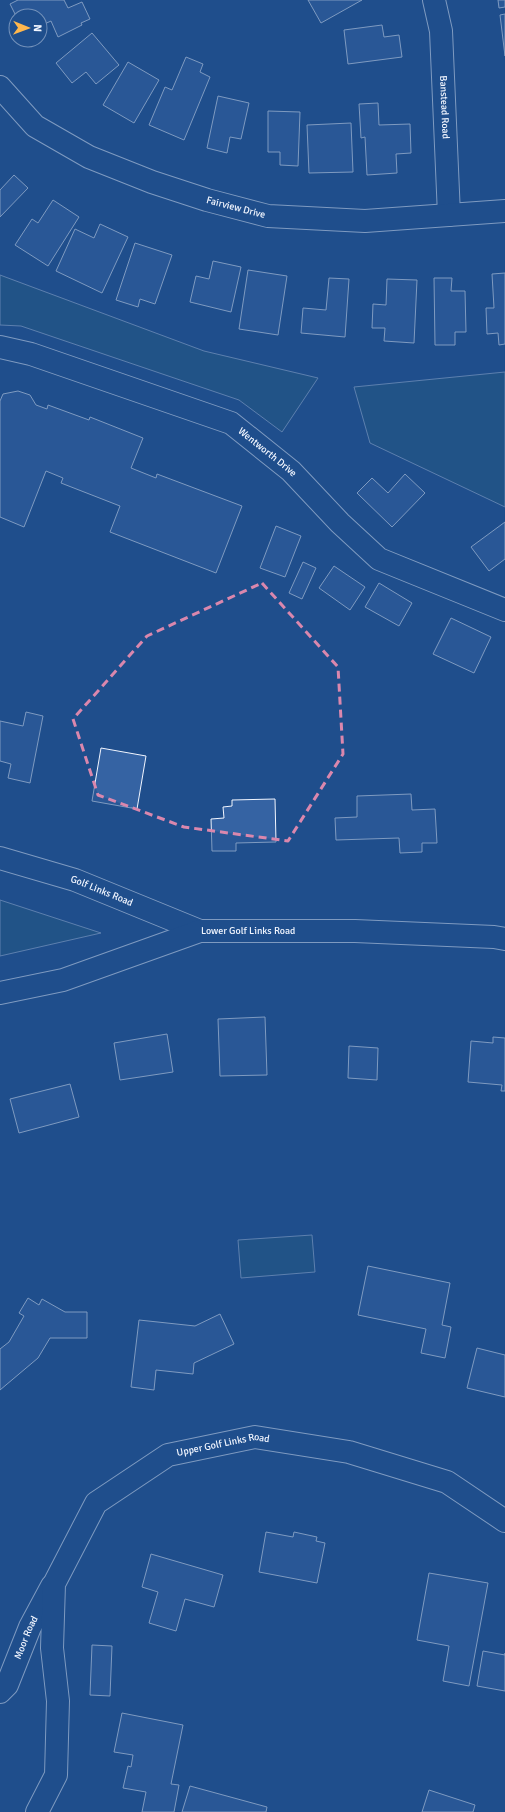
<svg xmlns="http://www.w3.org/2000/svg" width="505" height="1812" font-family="Signika,sans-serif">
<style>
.green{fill:#245a82;stroke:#a8bbd7}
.building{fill:#3563a3;stroke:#f2f6ff}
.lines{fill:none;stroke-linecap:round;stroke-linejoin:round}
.street-casing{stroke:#f2f6ff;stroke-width:24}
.street{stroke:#1f4e8c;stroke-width:22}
.marked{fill:none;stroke:#da87ad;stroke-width:3;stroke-dasharray:8 5;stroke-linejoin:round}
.labels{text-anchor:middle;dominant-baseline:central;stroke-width:3;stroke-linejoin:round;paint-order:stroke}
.street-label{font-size:10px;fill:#f2f6ff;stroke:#1f4e8c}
</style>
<rect width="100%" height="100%" fill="#1f4e8c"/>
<path class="green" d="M 0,275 L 204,351 L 318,378 L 282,432 L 239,400 L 21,326 L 0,325 Z
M 505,372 L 505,507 L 370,443 L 354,387 Z
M 0,900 L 101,933 L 0,956 Z
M 312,1235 L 315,1272 L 241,1278 L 238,1240 Z"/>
<path class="building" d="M 18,0 L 64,0 L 68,8 L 82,2 L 90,19 L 81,23 L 82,25 L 58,37 L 51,21 L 40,26 L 40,16 L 16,16 L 10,4 Z
M 308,0 L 362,0 L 321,23 Z
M 498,0 L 505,0 L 505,7 L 499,8 Z
M 505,14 L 505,56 L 500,15 Z
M 382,25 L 384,37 L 399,35 L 402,57 L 348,64 L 344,30 Z
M 92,33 L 119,65 L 96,84 L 86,72 L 72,83 L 56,63 Z
M 186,57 L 203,64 L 200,72 L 210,77 L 184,140 L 149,125 L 165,87 L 172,90 Z
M 128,62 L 159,80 L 134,123 L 103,105 Z
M 218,96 L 249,103 L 241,139 L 230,137 L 227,153 L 207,148 Z
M 378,103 L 379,125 L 410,124 L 411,153 L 396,154 L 397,173 L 367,175 L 365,137 L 361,138 L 359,104 Z
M 268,111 L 300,112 L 298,166 L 280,165 L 280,152 L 268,152 Z
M 351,123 L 353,172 L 309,173 L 307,125 Z
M 14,175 L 28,188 L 0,217 L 0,190 Z
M 53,200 L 79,217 L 48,266 L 15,245 L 32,219 L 38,223 Z
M 100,224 L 128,237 L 102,293 L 56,271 L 75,229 L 94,238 Z
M 135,243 L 172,255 L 155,304 L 140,299 L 138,307 L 116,300 Z
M 213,261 L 241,267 L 231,312 L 190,302 L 196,276 L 209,279 Z
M 248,270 L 287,276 L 278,335 L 239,329 Z
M 505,273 L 505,344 L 499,345 L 498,333 L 487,334 L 486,308 L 494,308 L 492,274 Z
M 329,278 L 349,279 L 345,337 L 301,333 L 303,308 L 326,310 Z
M 434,278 L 452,278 L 451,291 L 465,291 L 466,332 L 455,332 L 455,345 L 435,345 Z
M 387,279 L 417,280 L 414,343 L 384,341 L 385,328 L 372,328 L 373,304 L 386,305 Z
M 18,391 L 30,395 L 36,405 L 47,409 L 48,405 L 89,420 L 90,417 L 143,438 L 131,468 L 156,478 L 157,474 L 242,506 L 216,573 L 110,532 L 120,506 L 61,483 L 63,478 L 46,471 L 24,527 L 0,517 L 0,401 L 3,394 Z
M 405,474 L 425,493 L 392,527 L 357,493 L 372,478 L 388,493 Z
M 505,522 L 505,559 L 489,571 L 471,547 Z
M 276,526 L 301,536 L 285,577 L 260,568 Z
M 303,562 L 316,568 L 302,599 L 289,593 Z
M 334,566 L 365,587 L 350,610 L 319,588 Z
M 379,583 L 412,603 L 399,626 L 365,607 Z
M 451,618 L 491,637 L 474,673 L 433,654 Z
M 26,712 L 43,716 L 30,783 L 8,778 L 11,764 L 0,761 L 0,721 L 23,726 Z
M 101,748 L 146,756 L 137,809 L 92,801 Z
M 411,794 L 412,810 L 435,809 L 437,843 L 422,843 L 422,852 L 400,853 L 399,838 L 336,840 L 335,818 L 357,817 L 357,796 Z
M 275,799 L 276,842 L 236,843 L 236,851 L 212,851 L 211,819 L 224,818 L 223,807 L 232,806 L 232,800 Z
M 265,1017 L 267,1075 L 220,1076 L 218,1019 Z
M 167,1034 L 173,1072 L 120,1080 L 114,1043 Z
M 493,1037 L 505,1038 L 505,1091 L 501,1091 L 502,1085 L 468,1082 L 471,1041 L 493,1043 Z
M 349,1046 L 378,1048 L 377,1080 L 348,1078 Z
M 70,1084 L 79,1117 L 19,1133 L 10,1099 Z
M 368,1266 L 450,1283 L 442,1325 L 451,1327 L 445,1358 L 421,1353 L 426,1329 L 358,1315 Z
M 28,1298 L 39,1305 L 42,1299 L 65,1312 L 87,1312 L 87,1338 L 50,1338 L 38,1358 L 0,1390 L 0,1349 L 9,1342 L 24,1316 L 19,1313 Z
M 220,1314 L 234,1344 L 194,1363 L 193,1374 L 156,1370 L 154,1390 L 131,1387 L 139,1320 L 195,1326 Z
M 477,1348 L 505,1355 L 505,1397 L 467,1388 Z
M 266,1532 L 293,1537 L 294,1532 L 317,1537 L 316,1541 L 325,1543 L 317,1583 L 259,1572 Z
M 151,1554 L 223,1575 L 214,1607 L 185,1599 L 176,1631 L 149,1623 L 158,1592 L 142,1587 Z
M 429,1573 L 488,1583 L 469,1686 L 443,1681 L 449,1646 L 417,1640 Z
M 92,1645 L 112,1646 L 110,1696 L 90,1695 Z
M 483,1651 L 505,1655 L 505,1653 L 505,1691 L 477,1686 Z
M 122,1713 L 183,1725 L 171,1784 L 179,1785 L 174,1812 L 142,1812 L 146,1792 L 123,1788 L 128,1766 L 131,1767 L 133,1755 L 114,1752 Z
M 190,1786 L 267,1807 L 266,1812 L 182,1812 Z
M 429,1790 L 475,1805 L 473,1812 L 422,1812 Z"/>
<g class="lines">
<defs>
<g id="street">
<path id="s1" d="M 434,0 L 441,31 L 449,215"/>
<path id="s2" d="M 0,87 L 35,126 L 89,157 L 152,182 L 207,200 L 268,216 L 365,221 L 505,211"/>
<path id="s3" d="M 0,347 L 31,354 L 231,423 L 291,471 L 340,523 L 379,559 L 505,610"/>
<path id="s4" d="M 0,858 L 75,880 L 200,931"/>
<path id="s5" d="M 0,993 L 63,980 L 200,931 L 355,931 L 494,937 L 505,939"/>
<path id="s6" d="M 0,1692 L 7,1685 L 30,1627 L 52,1586"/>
<path id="s7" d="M 37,1812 L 56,1775 L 58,1701 L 52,1648 L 54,1584 L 96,1503 L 168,1455 L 255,1437 L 349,1452 L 447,1482 L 505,1521"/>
</g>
</defs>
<use href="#street" class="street-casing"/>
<use href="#street" class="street"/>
</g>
<path d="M0 0H505V1812H0ZM 262,583 L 338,667 L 343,754 L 288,841 L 184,827 L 98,795 L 73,719 L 147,636 Z" fill="#1f4e8c" fill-opacity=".55" fill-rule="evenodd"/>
<path class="marked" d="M 262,583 L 338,667 L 343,754 L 288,841 L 184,827 L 98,795 L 73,719 L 147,636 Z"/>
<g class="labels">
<g class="street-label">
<text stroke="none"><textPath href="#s1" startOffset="108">Banstead Road</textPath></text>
<text stroke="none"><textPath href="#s2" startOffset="270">Fairview Drive</textPath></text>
<text stroke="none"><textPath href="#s3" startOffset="290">Wentworth Drive</textPath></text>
<text stroke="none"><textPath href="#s4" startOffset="107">Golf Links Road</textPath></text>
<text stroke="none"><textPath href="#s5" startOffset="258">Lower Golf Links Road</textPath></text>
<text stroke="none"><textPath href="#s7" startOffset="467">Upper Golf Links Road</textPath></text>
<text stroke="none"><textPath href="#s6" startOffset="61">Moor Road</textPath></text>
</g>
</g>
<g transform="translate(28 28) rotate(91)"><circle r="19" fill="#1f4e8c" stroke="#7391ba"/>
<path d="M0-3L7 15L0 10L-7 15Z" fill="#ffb74d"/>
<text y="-6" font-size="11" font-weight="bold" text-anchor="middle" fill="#f2f6ff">N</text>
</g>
</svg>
